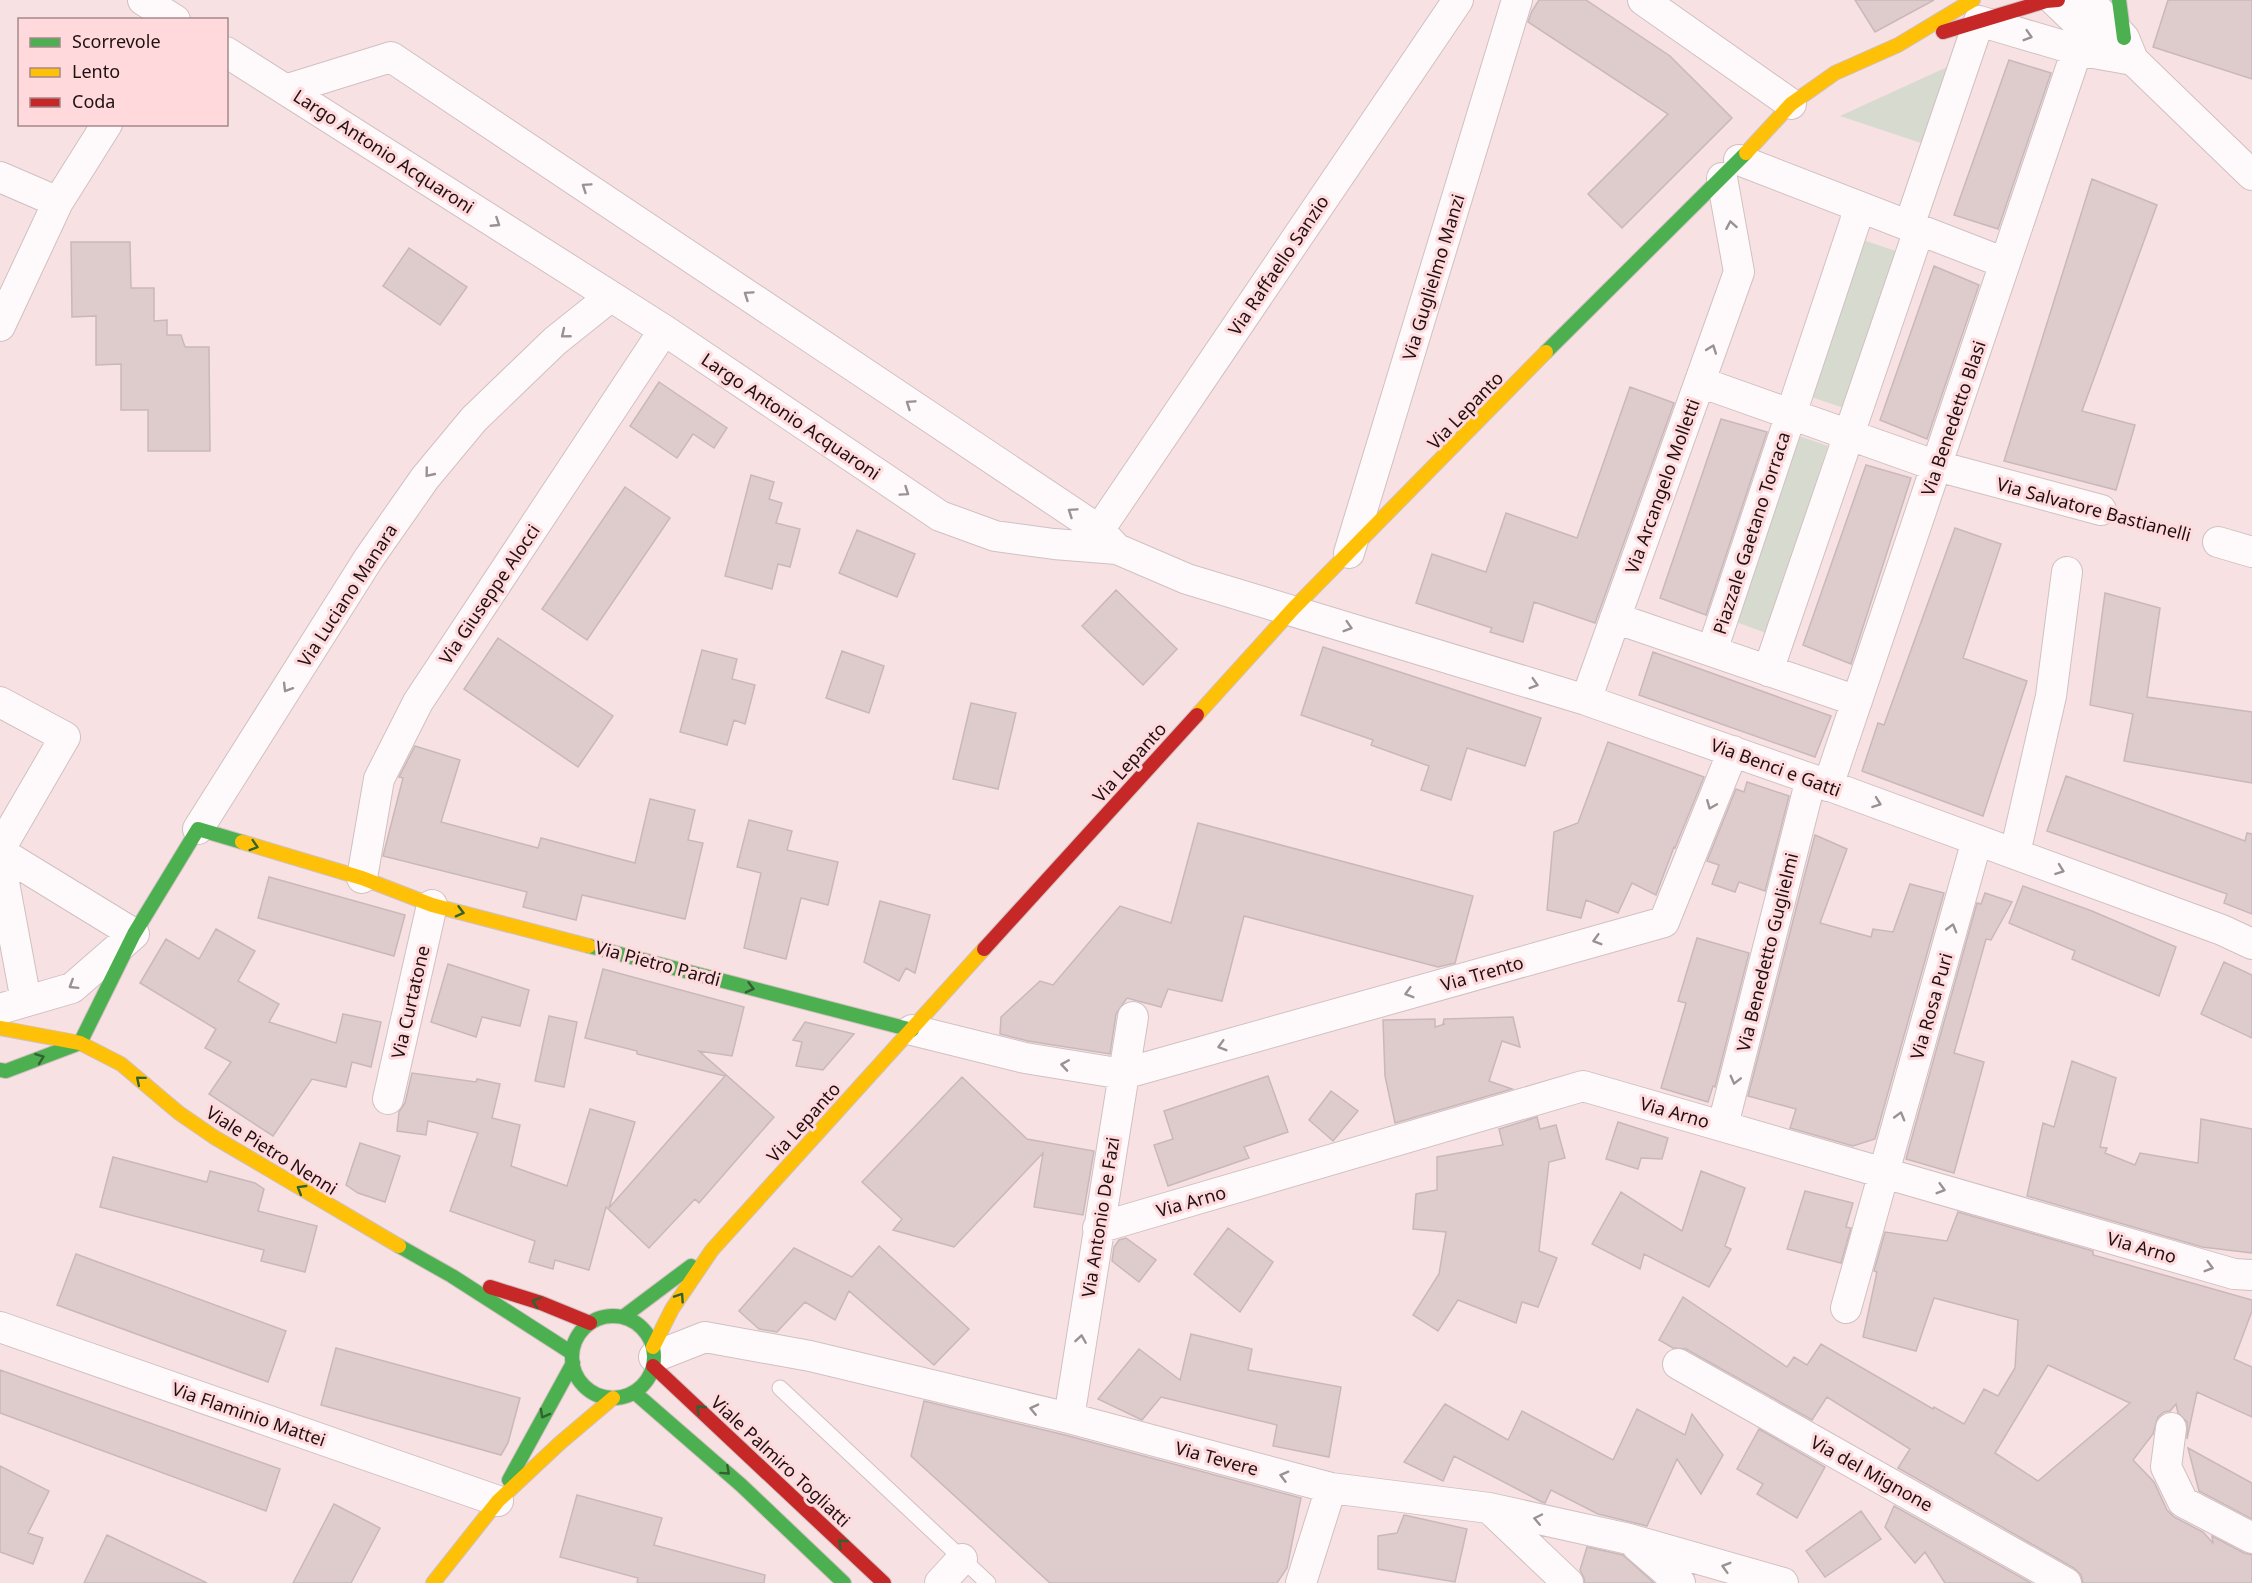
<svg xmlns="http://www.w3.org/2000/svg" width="2252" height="1583" font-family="'Noto Sans',sans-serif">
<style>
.green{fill:#d7dace}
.building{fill:#decbcc;stroke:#c9b8ba;stroke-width:1.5;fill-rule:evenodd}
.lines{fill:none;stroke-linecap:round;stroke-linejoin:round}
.lane-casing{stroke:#d1c0c2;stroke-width:17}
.street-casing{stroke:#d1c0c2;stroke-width:32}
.fast-casing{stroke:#d1c0c2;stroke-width:16}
.slow-casing{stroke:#d1c0c2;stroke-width:16}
.jam-casing{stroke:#d1c0c2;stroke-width:16}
.path{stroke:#d9d3d3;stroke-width:4;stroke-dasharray:3 4.5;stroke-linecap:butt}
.lane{stroke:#fefafb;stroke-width:15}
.street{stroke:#fefafb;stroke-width:30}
.fast{stroke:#4caf50;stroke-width:14}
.slow{stroke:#ffc107;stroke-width:14}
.jam{stroke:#c62828;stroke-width:14}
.oneway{stroke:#999192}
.oneway2{stroke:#356031}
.labels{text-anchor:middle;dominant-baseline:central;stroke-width:6;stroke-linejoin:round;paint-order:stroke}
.street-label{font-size:18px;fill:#1e1112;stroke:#ffd9dc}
</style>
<rect width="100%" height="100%" fill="#f7e1e3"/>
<path class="green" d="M 1956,63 L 1924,144 L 1840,116 Z
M 1863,240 L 1896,251 L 1844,408 L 1811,397 Z
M 1799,436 L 1828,446 L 1766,633 L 1736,622 Z"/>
<path class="building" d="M 1539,0 L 1586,0 L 1670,56 L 1732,118 L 1622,228 L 1588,194 L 1668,114 L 1528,22 L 1532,11 Z
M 1855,0 L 1934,0 L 1875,32 Z
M 2168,0 L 2252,0 L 2252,79 L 2153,47 Z
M 2009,60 L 2051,73 L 1998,229 L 1954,215 Z
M 2092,179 L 2157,205 L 2082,411 L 2135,425 L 2116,490 L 2004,461 Z
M 71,242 L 130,242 L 131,288 L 154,288 L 154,321 L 167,320 L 167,335 L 181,335 L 185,347 L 209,347 L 210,451 L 148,451 L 148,410 L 121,410 L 121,364 L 96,365 L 96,316 L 72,317 Z
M 409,248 L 467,287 L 440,325 L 383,286 Z
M 1934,266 L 1979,285 L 1927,439 L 1880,420 Z
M 659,382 L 727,428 L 714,448 L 693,434 L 677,458 L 630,426 Z
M 1630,387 L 1674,403 L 1595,623 L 1534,602 L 1523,642 L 1490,632 L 1492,628 L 1416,603 L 1432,554 L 1486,572 L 1506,513 L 1577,538 Z
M 1721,419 L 1767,432 L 1706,615 L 1660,598 Z
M 1866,465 L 1911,478 L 1851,664 L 1803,645 Z
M 751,475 L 774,482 L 769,499 L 782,503 L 776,523 L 800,529 L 790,567 L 778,564 L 772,589 L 725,576 Z
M 625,487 L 670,518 L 587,640 L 542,609 Z
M 1955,528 L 2001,544 L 1963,658 L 2027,681 L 1983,816 L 1862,771 L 1878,723 L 1884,725 Z
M 857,530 L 915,554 L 897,597 L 839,573 Z
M 1116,590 L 1177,649 L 1143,685 L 1082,626 Z
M 2105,593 L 2160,608 L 2147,697 L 2252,712 L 2252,783 L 2124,761 L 2133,714 L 2090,705 Z
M 498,638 L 613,716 L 578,767 L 464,689 Z
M 1323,647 L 1541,718 L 1525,766 L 1467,748 L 1451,800 L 1421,790 L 1429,766 L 1371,745 L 1373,740 L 1301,715 Z
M 702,650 L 737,659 L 732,679 L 755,685 L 745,724 L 734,720 L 727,745 L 680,732 Z
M 842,651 L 884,666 L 869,713 L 826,698 Z
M 1653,652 L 1831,716 L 1815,757 L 1639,695 Z
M 971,703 L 1016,713 L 998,789 L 953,779 Z
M 1608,742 L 1704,777 L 1675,848 L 1674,847 L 1656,895 L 1632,883 L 1618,913 L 1586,900 L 1581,918 L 1547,910 L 1554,832 L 1578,823 Z
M 415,746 L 460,760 L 441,822 L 538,848 L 541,838 L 635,863 L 650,799 L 695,810 L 688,840 L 703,843 L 685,919 L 582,895 L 576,920 L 523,907 L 527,892 L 383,856 L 403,778 L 399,777 Z
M 2066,776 L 2245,841 L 2247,833 L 2252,834 L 2252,914 L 2224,903 L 2227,894 L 2047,831 Z
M 1747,782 L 1789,796 L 1765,891 L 1739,882 L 1735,892 L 1712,884 L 1719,865 L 1707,861 L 1736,789 L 1744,792 Z
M 749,820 L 792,831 L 787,850 L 838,862 L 828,905 L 801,898 L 786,959 L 744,948 L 761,873 L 737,867 Z
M 1198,823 L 1473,896 L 1455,963 L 1438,967 L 1244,916 L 1222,1001 L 1168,989 L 1161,1007 L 1127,998 L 1116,1014 L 1110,1054 L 1028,1041 L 1000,1034 L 1001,1017 L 1040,981 L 1053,985 L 1120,906 L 1171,923 Z
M 1815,835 L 1847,849 L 1820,923 L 1871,937 L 1873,929 L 1893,932 L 1910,884 L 1944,893 L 1875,1139 L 1853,1146 L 1790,1128 L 1796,1109 L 1748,1096 Z
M 269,877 L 405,915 L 394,956 L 258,918 Z
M 2023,886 L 2092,911 L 2176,947 L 2159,996 L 2072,959 L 2075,951 L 2009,923 Z
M 1985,893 L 2012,902 L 1991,940 L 1986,939 L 1954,1053 L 1984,1062 L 1954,1173 L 1906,1159 L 1977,903 L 1981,904 Z
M 880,901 L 930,915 L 915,973 L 906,968 L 899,981 L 864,962 Z
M 216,929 L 255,951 L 238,981 L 279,1004 L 269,1022 L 336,1043 L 343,1014 L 381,1022 L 371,1067 L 352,1062 L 346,1087 L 312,1079 L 273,1136 L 209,1094 L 231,1062 L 205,1048 L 216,1029 L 140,983 L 166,939 L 199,959 Z
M 1697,938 L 1749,953 L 1715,1087 L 1713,1086 L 1708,1102 L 1661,1088 L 1686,1003 L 1678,1001 Z
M 2224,962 L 2252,975 L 2252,1038 L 2201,1014 Z
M 448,964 L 529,990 L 520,1026 L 482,1017 L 476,1037 L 431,1022 Z
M 603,969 L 744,1007 L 732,1056 L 699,1051 L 774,1117 L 699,1203 L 695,1199 L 649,1248 L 606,1207 L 589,1270 L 555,1260 L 553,1269 L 529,1262 L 535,1241 L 450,1211 L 478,1133 L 428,1121 L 426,1135 L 397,1131 L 399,1112 L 405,1103 L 412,1073 L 476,1082 L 477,1079 L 500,1084 L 492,1118 L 520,1125 L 511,1166 L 567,1186 L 590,1109 L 635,1122 L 609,1208 L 725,1076 L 637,1054 L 637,1051 L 585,1038 Z
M 549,1016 L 577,1022 L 564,1087 L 535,1081 Z
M 1513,1017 L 1520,1047 L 1502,1041 L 1489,1081 L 1512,1089 L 1395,1123 L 1385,1076 L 1383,1020 L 1435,1019 L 1435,1027 L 1445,1024 L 1443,1024 L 1444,1019 Z
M 805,1022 L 854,1034 L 823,1070 L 796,1066 L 802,1042 L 793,1040 Z
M 2072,1061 L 2116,1078 L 2100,1147 L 2107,1148 L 2105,1153 L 2135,1165 L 2140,1153 L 2198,1163 L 2201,1119 L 2252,1129 L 2252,1253 L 2202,1247 L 2027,1196 L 2043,1123 L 2054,1127 Z
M 1268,1076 L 1288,1132 L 1244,1147 L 1249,1158 L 1168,1186 L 1154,1145 L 1173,1139 L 1164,1111 Z
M 962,1077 L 1027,1139 L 1094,1151 L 1083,1215 L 1034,1207 L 1043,1153 L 954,1247 L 893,1230 L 902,1219 L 862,1182 Z
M 1331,1091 L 1358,1111 L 1333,1141 L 1309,1120 Z
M 1537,1117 L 1540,1129 L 1556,1125 L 1565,1158 L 1549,1162 L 1539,1251 L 1557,1258 L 1538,1307 L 1522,1302 L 1516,1323 L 1458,1300 L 1438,1331 L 1413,1315 L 1439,1274 L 1446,1232 L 1413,1229 L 1416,1194 L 1437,1190 L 1437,1157 L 1503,1145 L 1499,1129 Z
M 1618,1122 L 1668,1138 L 1662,1159 L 1641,1158 L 1638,1169 L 1606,1159 Z
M 360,1143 L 400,1156 L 385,1202 L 358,1193 L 346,1185 Z
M 113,1157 L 207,1182 L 210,1171 L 255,1183 L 264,1189 L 258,1211 L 317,1226 L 305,1272 L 261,1261 L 264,1250 L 100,1207 Z
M 1701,1171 L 1745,1188 L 1725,1246 L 1731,1249 L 1709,1287 L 1644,1254 L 1640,1269 L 1592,1244 L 1621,1192 L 1682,1231 Z
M 1805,1191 L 1853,1203 L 1846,1227 L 1851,1228 L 1841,1263 L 1787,1249 Z
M 1958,1212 L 2093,1251 L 2093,1255 L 2252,1300 L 2252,1311 L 2234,1359 L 2252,1367 L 2252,1417 L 2197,1392 L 2187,1439 L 2187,1422 L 2178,1413 L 2176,1404 L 2170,1411 L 2164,1412 L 2158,1417 L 2153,1434 L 2133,1460 L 2154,1482 L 2167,1510 L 2174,1517 L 2203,1532 L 2213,1543 L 2212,1536 L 2244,1553 L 2252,1555 L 2252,1583 L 2083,1583 L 2081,1575 L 2074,1568 L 1898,1468 L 1910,1449 L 1827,1397 L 1812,1420 L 1686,1349 L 1673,1348 L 1659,1340 L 1683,1297 L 1787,1367 L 1794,1357 L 1807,1365 L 1821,1344 L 1933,1409 L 1934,1407 L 1964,1424 L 1984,1389 L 1998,1396 L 2015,1368 L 2018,1320 L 1934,1298 L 1916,1351 L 1863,1337 L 1877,1272 L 1874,1271 L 1885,1232 L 1947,1241 ZM 2048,1365 L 2130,1403 L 2038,1481 L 1995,1453 Z
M 1228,1228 L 1273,1262 L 1240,1312 L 1194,1274 Z
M 1126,1238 L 1156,1260 L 1139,1282 L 1112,1261 L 1114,1247 L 1119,1240 Z
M 879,1246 L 969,1329 L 934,1365 L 849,1291 L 835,1320 L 805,1302 L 777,1332 L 759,1329 L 739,1311 L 794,1248 L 852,1277 Z
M 76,1254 L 286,1331 L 268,1382 L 57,1305 Z
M 1191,1334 L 1252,1349 L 1248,1370 L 1341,1387 L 1329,1457 L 1273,1446 L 1277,1425 L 1161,1397 L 1142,1420 L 1098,1399 L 1139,1349 L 1180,1380 Z
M 336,1348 L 520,1398 L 508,1443 L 501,1455 L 321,1405 Z
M 0,1370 L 280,1469 L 266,1511 L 0,1413 Z
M 924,1401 L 1065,1435 L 1301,1498 L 1287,1568 L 1277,1583 L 1050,1583 L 911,1456 Z
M 1445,1404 L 1508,1440 L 1522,1411 L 1613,1460 L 1637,1409 L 1685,1435 L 1692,1414 L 1723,1455 L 1701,1494 L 1677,1459 L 1647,1526 L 1598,1514 L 1551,1490 L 1545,1503 L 1542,1502 L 1454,1456 L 1443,1481 L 1404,1462 Z
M 1759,1429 L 1825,1467 L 1797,1518 L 1757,1494 L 1763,1484 L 1737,1469 Z
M 2188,1448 L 2252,1483 L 2252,1519 L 2199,1491 Z
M 0,1466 L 49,1491 L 28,1533 L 43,1538 L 33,1564 L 0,1552 Z
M 577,1495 L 662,1518 L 654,1545 L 765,1575 L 764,1583 L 637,1583 L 638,1578 L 560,1557 Z
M 334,1504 L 380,1528 L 351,1583 L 293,1583 Z
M 1894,1506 L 2031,1583 L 1945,1583 L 1925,1552 L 1915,1563 L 1885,1527 Z
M 1861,1511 L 1881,1539 L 1825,1577 L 1806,1551 Z
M 1404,1515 L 1467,1529 L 1455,1582 L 1378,1569 L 1378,1536 L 1397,1533 Z
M 107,1535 L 207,1583 L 84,1583 Z
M 1587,1547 L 1623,1555 L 1654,1583 L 1585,1583 L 1584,1578 L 1580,1570 Z"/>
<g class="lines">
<defs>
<path id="lane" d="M 780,1388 L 988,1583"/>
<path id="street" d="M 143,0 L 175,20
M 1643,0 L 1791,104
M 2088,0 L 2124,38 L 2133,60 L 2252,175
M 2055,1 L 2112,56
M 226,52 L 664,330 L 940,516 L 995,536 L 1054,544 L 1117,549 L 1187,579 L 1586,700 L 1811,779 L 2222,930 L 2252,944
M 288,89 L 391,57 L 1099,530 L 1117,549
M 1739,160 L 2005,263
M 0,177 L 58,202
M 1909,226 L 1979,21 L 2077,50 L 2133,60
M 0,326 L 58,202 L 107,124
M 1700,382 L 1937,466 L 2101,510
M 1099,530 L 1458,0
M 2218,542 L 2252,552
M 1349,553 L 1517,0
M 1615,618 L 1857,701
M 1712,651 L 1860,207
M 1768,671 L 1919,230
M 1586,700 L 1739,272 L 1722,178
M 0,702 L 65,737 L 0,849
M 1828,786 L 2077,50
M 198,829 L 369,558 L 425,478 L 474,419 L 555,341 L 610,297
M 0,852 L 134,934 L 72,988 L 0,1009
M 2015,853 L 2051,696 L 2067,572
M 0,861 L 26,1001
M 362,878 L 379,779 L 418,702 L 664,330
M 912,1030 L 1025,1058 L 1123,1074 L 1664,922 L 1733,751
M 388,1099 L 432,905
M 1723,1125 L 1811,779
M 1098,1228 L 1583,1086 L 2234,1274 L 2252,1275
M 1846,1308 L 1977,840
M 0,1327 L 498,1501
M 654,1357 L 705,1337 L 810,1356 L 1069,1418 L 1331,1488 L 1489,1508 L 1629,1539 L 1783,1583
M 1678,1364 L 2066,1583
M 1069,1418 L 1133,1017
M 2171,1428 L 2166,1467 L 2183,1502 L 2252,1538
M 1489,1508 L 1568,1583
M 1637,1546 L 1680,1583
M 940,1583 L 962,1559
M 1301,1583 L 1331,1488"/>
<path id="fast" d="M 2119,0 L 2124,38
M 1546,352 L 1746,153
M 589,946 L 912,1030
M 80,1043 L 134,934 L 198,829 L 242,842
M 0,1070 L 6,1071 L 80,1043
M 399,1246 L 452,1276 L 572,1353
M572 1357a41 41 0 1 1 82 0a41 41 0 1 1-82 0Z
M 623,1317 L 691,1266
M 634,1392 L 741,1485 L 844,1583
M 509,1480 L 573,1363"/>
<path id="slow" d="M 1746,153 L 1791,104 L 1835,73 L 1898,45 L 1973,0
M 1197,715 L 1292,610 L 1546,352
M 242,842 L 362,878 L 432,905 L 589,946
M 0,1028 L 80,1043 L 121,1064 L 179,1113 L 214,1137 L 399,1246
M 653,1347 L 672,1309 L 712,1250 L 984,949
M 433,1583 L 498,1501 L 560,1443 L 613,1398"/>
<path id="jam" d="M 1943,32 L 2046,1 L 2058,0
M 984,949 L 1197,715
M 490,1287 L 541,1303 L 590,1323
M 653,1366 L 884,1583"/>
</defs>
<use href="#lane" class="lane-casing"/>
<use href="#street" class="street-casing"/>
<use href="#fast" class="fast-casing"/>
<use href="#slow" class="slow-casing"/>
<use href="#jam" class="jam-casing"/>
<path class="path" d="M 2129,518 L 2191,535"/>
<use href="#lane" class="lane"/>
<use href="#street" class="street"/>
<use href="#fast" class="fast"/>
<use href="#slow" class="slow"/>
<use href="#jam" class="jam"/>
</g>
<defs><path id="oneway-chevron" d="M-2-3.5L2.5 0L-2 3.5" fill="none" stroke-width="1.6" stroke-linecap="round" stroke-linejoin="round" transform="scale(1.5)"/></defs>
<g class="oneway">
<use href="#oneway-chevron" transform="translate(2028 36) rotate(17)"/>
<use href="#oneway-chevron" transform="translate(586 187) rotate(-146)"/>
<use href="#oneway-chevron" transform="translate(496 223) rotate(33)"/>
<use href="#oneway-chevron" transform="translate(1731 225) rotate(-100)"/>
<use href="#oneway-chevron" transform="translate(748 295) rotate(-146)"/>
<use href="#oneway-chevron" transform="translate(565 334) rotate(141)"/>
<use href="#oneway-chevron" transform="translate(1712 349) rotate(-70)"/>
<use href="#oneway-chevron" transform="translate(910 404) rotate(-146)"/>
<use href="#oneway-chevron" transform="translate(429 473) rotate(129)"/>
<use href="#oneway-chevron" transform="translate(905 492) rotate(34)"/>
<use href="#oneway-chevron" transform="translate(1072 512) rotate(-146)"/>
<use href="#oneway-chevron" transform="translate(1348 627) rotate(17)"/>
<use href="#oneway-chevron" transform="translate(1534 684) rotate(17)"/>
<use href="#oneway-chevron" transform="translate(287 688) rotate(121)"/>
<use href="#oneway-chevron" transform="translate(1877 803) rotate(20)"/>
<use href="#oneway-chevron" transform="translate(1711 805) rotate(112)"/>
<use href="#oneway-chevron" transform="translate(2060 870) rotate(20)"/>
<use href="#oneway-chevron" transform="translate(1952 928) rotate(-74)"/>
<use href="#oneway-chevron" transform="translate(1597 940) rotate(164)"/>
<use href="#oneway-chevron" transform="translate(73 985) rotate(148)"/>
<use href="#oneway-chevron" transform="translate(1409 993) rotate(164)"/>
<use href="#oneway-chevron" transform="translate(1222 1046) rotate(164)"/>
<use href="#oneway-chevron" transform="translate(1065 1065) rotate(-171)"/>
<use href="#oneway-chevron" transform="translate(1735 1080) rotate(104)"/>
<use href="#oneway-chevron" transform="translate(1900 1116) rotate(-74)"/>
<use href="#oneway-chevron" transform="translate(1941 1189) rotate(16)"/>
<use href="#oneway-chevron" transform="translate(2209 1267) rotate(16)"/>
<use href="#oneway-chevron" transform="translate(1081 1339) rotate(-81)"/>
<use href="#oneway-chevron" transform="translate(1034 1409) rotate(-167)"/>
<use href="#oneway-chevron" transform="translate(1284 1476) rotate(-165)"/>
<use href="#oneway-chevron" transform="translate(1538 1519) rotate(-168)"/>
<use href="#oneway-chevron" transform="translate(1726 1567) rotate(-164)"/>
</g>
<g class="oneway2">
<use href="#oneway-chevron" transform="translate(254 846) rotate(17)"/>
<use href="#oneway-chevron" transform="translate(460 912) rotate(15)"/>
<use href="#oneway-chevron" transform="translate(750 988) rotate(15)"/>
<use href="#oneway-chevron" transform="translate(40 1058) rotate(-20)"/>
<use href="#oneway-chevron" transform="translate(140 1080) rotate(-140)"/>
<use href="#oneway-chevron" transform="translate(301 1189) rotate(-149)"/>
<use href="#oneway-chevron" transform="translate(680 1297) rotate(-56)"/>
<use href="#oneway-chevron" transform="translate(536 1302) rotate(-162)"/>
<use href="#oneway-chevron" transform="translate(700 1409) rotate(-137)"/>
<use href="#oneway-chevron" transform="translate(544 1414) rotate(119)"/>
<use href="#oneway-chevron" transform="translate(726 1471) rotate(42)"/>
<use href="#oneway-chevron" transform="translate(842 1543) rotate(-137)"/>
</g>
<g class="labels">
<g class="street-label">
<text transform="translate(384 151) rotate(33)">Largo Antonio Acquaroni</text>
<text transform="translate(1278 265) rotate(-56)">Via Raffaello Sanzio</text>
<text transform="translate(1433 277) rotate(-73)">Via Guglielmo Manzi</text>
<text transform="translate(1465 410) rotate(-46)">Via Lepanto</text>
<text transform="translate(791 416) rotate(34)">Largo Antonio Acquaroni</text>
<text transform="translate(1953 418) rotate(-71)">Via Benedetto Blasi</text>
<text transform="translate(1662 486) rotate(-70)">Via Arcangelo Molletti</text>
<text transform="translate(2094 509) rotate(15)">Via Salvatore Bastianelli</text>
<text transform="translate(1751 533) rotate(-72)">Piazzale Gaetano Torraca</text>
<text transform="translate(489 594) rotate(-56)">Via Giuseppe Alocci</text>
<text transform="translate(347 595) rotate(-57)">Via Luciano Manara</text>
<text transform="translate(1129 762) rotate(-48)">Via Lepanto</text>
<text transform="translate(1776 767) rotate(20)">Via Benci e Gatti</text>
<text transform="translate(1767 952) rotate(-76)">Via Benedetto Guglielmi</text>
<text transform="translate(658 963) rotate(15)">Via Pietro Pardi</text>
<text transform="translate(1482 973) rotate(-16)">Via Trento</text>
<text transform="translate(410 1002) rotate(-77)">Via Curtatone</text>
<text transform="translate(1931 1006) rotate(-74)">Via Rosa Puri</text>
<text transform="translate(1675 1112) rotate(16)">Via Arno</text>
<text transform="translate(803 1122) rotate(-48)">Via Lepanto</text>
<text transform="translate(272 1150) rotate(32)">Viale Pietro Nenni</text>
<text transform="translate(1191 1201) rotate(-16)">Via Arno</text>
<text transform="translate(1100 1217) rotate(-81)">Via Antonio De Fazi</text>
<text transform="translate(2142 1247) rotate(16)">Via Arno</text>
<text transform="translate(249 1414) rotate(19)">Via Flaminio Mattei</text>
<text transform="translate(1217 1458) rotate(15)">Via Tevere</text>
<text transform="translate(781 1461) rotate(43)">Viale Palmiro Togliatti</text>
<text transform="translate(1872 1473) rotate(29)">Via del Mignone</text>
</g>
</g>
<rect x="18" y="18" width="210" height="108" fill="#ffd9dc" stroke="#a5898b" stroke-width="1.5"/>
<rect x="30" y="38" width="30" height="9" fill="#4caf50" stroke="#a5898b" stroke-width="1.5"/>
<text x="72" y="48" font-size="18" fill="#1e1112">Scorrevole</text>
<rect x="30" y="68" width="30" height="9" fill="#ffc107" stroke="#a5898b" stroke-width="1.5"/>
<text x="72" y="78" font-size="18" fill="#1e1112">Lento</text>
<rect x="30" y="98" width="30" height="9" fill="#c62828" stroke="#a5898b" stroke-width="1.5"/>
<text x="72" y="108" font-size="18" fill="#1e1112">Coda</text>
</svg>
